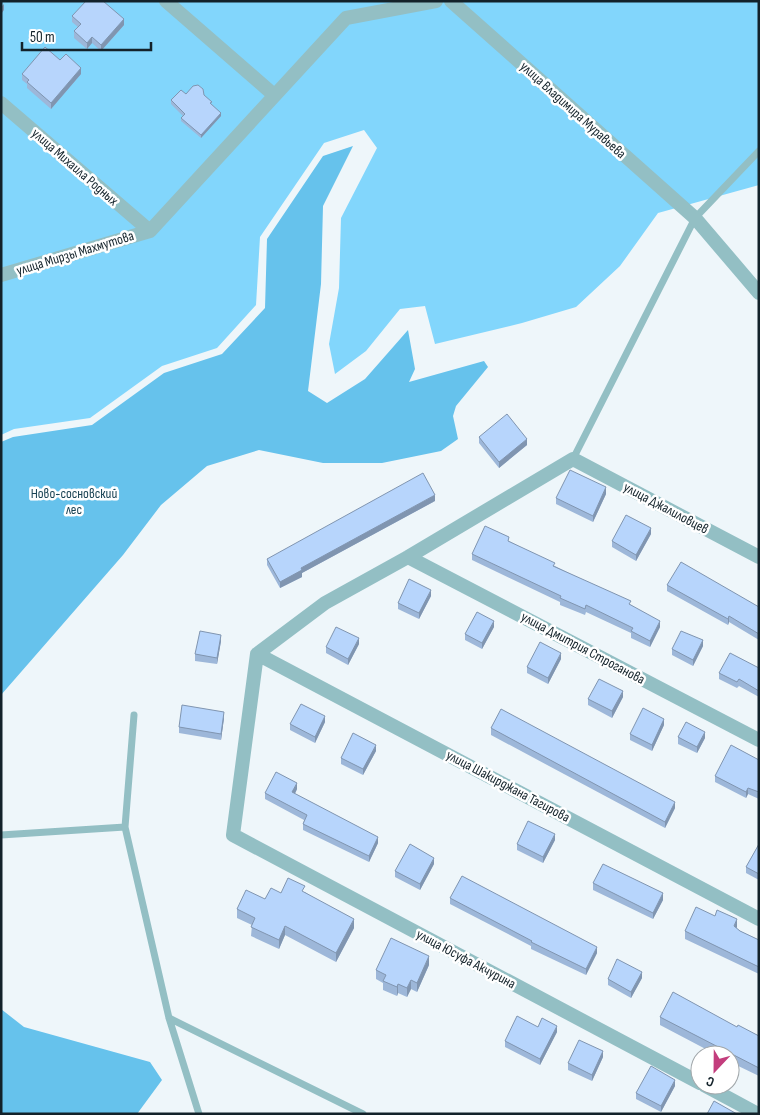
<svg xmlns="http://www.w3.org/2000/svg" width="760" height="1115" font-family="'Sofia Sans Condensed',sans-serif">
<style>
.green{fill:#82d6fc}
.forest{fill:#66c2ec}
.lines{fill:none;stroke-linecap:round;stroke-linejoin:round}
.lane{stroke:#93bfc4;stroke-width:7}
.street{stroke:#93bfc4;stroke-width:14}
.wall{fill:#9db7d9}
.shaded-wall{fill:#8095b0}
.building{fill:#b7d5fc;stroke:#8095b0}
.labels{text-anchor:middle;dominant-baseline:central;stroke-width:5;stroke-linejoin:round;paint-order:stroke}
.street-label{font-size:14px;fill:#13222a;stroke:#fff}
.park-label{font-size:14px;fill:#1a4354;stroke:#fff}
</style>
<rect width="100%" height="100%" fill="#eef6fa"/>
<path class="green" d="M 1,1 L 759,1 L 759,185 L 658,213 L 620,266 L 576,307 L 522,323 L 435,344 L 425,306 L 400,309 L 366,351 L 335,374 L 329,344 L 339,288 L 341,218 L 377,148 L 364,130 L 324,143 L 260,237 L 256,305 L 217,348 L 162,366 L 90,418 L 14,429 L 1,435 Z"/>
<path class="forest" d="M 353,146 L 323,206 L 321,284 L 308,391 L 327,403 L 365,379 L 408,330 L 415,369 L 409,382 L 484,361 L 488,367 L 456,406 L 453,416 L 458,439 L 441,451 L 382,463 L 323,463 L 259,450 L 207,466 L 161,505 L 123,555 L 1,695 L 1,442 L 13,437 L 92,425 L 164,373 L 222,354 L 265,308 L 267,239 L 323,156 Z
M 1,1009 L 24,1027 L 150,1062 L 162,1080 L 137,1114 L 1,1114 Z"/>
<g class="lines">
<path class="lane" d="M 573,459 L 695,218 L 759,151
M 134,715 L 125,827 L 169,1018 L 199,1114
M 1,835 L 125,827
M 169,1018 L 363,1114"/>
<path class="street" d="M 166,1 L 274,95
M 451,1 L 695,218 L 759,293
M 1,103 L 150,231
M 150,231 L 346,18 L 436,1
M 1,275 L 150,231
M 408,557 L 759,740
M 257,654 L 759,919
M 700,1083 L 233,835 L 257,654 L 325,603 L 408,557 L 573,459 L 759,557
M 704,1085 L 758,1114"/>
</g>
<path class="wall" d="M 72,16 L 124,25 L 101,51 L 92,43 L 87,49 L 74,38 L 74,31 L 78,27 L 72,22 Z
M 60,60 L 81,74 L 51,109 L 27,88 L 27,84 L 22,80 L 22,74 Z
M 186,94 L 204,95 L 221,116 L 201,138 L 181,121 L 181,118 L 183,116 L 171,104 L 171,100 Z
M 479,437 L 527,445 L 499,468 L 479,443 Z
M 606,494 L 593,522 L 556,504 L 556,498 Z
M 435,501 L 302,573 L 302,577 L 280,588 L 267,565 L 267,559 Z
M 651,534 L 636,561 L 612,547 L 612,541 Z
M 509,541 L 555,566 L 631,605 L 660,627 L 650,647 L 631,638 L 631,633 L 586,612 L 585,615 L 560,605 L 560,602 L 472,560 L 472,554 Z
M 667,585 L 759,607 L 759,640 L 729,622 L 728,625 L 667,591 Z
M 431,596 L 419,619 L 398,609 L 398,603 Z
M 494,627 L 482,649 L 465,640 L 465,634 Z
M 221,641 L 217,664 L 195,661 L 195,654 Z
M 359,644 L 348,665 L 326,653 L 326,647 Z
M 703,646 L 693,666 L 672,655 L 672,649 Z
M 561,659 L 548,684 L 527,673 L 527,667 Z
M 759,668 L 759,697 L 739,686 L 737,688 L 719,679 L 719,673 Z
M 623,697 L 612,718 L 588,705 L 588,699 Z
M 224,718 L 221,740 L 179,733 L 179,727 Z
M 325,722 L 315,743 L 290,730 L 290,724 Z
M 664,725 L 652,751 L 630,740 L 630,734 Z
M 491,728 L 675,808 L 665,828 L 491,735 Z
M 678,737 L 705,738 L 697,753 L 678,744 Z
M 376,751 L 363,775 L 341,764 L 341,758 Z
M 759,760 L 759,799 L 748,794 L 746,798 L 715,782 L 715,776 Z
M 297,789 L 295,794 L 378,843 L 369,862 L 303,830 L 303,824 L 304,820 L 265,799 L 265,793 Z
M 555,840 L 543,863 L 517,850 L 517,844 Z
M 759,844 L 759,880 L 746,873 L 746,867 Z
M 434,864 L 420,890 L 395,877 L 395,871 Z
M 593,883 L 663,900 L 653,919 L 593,890 Z
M 305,892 L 354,928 L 336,962 L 285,935 L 279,949 L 251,936 L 252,925 L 237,918 L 237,909 L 281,893 Z
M 450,898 L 597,953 L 586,975 L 531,949 L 531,946 L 450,904 Z
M 715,916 L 737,927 L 736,928 L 740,931 L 759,940 L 759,974 L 685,939 L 685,931 Z
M 429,965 L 417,992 L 411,989 L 407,997 L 398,993 L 397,996 L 383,990 L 383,983 L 376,979 L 376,970 Z
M 642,978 L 631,998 L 608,985 L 608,979 Z
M 660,1017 L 737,1027 L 759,1036 L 759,1076 L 730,1062 L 730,1055 L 717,1055 L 660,1025 Z
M 538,1027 L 557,1032 L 540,1065 L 505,1047 L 505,1041 Z
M 603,1057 L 592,1081 L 568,1070 L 568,1063 Z
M 675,1086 L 661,1112 L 636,1099 L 636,1093 Z"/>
<path class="shaded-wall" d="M 4,4 L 4,10 L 1,14 L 1,7 Z
M 124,19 L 124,25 L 101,51 L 101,45 Z
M 92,37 L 92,43 L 87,49 L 87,43 Z
M 81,68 L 81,74 L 51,109 L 51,103 Z
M 221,113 L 221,116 L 201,138 L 201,135 Z
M 527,439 L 527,445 L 499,468 L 499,462 Z
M 606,487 L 606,494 L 593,522 L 593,516 Z
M 435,495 L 435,501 L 302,573 L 302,577 L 280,588 L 280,582 L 301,568 Z
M 651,528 L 651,534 L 636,561 L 636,555 Z
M 431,590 L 431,596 L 419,619 L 419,613 Z
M 729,616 L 729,622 L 728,625 L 728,619 Z
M 494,621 L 494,627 L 482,649 L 482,643 Z
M 660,621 L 660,627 L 650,647 L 650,641 Z
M 221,635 L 221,641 L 217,664 L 217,658 Z
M 359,638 L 359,644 L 348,665 L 348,659 Z
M 703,640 L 703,646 L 693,666 L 693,660 Z
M 561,653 L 561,659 L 548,684 L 548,678 Z
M 623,691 L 623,697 L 612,718 L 612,711 Z
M 224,712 L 224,718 L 221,740 L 221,734 Z
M 325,716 L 325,722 L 315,743 L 315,737 Z
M 664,719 L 664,725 L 652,751 L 652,745 Z
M 705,732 L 705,738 L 697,753 L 697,747 Z
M 376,745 L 376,751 L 363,775 L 363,769 Z
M 297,783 L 297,789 L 292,799 L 292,792 Z
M 748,788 L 748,794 L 746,798 L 746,792 Z
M 675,802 L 675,808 L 665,828 L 665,822 Z
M 555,834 L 555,840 L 543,863 L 543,857 Z
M 378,837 L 378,843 L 369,862 L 369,856 Z
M 434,858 L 434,864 L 420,890 L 420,884 Z
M 663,893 L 663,900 L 653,919 L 653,913 Z
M 354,919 L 354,928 L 336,962 L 336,953 Z
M 737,919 L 737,927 L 734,934 L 734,926 Z
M 285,926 L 285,935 L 279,949 L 279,940 Z
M 597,947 L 597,953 L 586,975 L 586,969 Z
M 429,956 L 429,965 L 417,992 L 417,983 Z
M 642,972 L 642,978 L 631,998 L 631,992 Z
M 411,980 L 411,989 L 407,997 L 407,988 Z
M 398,984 L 398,993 L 397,996 L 397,987 Z
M 557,1026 L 557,1032 L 540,1065 L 540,1059 Z
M 603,1051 L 603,1057 L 592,1081 L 592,1075 Z
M 675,1080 L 675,1086 L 661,1112 L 661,1106 Z"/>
<path class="building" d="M 86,1 L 103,1 L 124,19 L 101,45 L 92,37 L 87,43 L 74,31 L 81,24 L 72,16 Z
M 45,47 L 60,60 L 66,54 L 81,68 L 51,103 L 27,82 L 29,80 L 22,74 Z
M 198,85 L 203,89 L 204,95 L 212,102 L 210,103 L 221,113 L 201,135 L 181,118 L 185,114 L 171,100 L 181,90 L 186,94 L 193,86 Z
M 507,414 L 527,439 L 499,462 L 479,437 Z
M 570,470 L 606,487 L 593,516 L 556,498 Z
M 423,473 L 435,495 L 301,568 L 302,570 L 280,582 L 267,559 Z
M 626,515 L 651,528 L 636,555 L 612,541 Z
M 485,526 L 509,537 L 508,541 L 555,563 L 553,566 L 631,601 L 629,604 L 660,621 L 650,641 L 631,631 L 633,628 L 586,605 L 585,609 L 560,598 L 561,596 L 472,554 Z
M 681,562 L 759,607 L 759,634 L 729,616 L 728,619 L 667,585 Z
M 409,579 L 431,590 L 419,613 L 398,603 Z
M 477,612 L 494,621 L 482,643 L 465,634 Z
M 336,627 L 359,638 L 348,659 L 326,647 Z
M 200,631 L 221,635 L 217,658 L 195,654 Z
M 681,631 L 703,640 L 693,660 L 672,649 Z
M 540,642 L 561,653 L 548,678 L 527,667 Z
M 730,653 L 759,668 L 759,691 L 739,679 L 737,682 L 719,673 Z
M 599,679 L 623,691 L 612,711 L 588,699 Z
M 301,704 L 325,716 L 315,737 L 290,724 Z
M 182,705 L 224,712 L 221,734 L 179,727 Z
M 643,708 L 664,719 L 652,745 L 630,734 Z
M 501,709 L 675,802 L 665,822 L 491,728 Z
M 686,722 L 705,732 L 697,747 L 678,737 Z
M 353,733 L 376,745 L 363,769 L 341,758 Z
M 731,745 L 759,760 L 759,792 L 748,788 L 746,792 L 715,776 Z
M 276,772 L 297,783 L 292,792 L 378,837 L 369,856 L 303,824 L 307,815 L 265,793 Z
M 528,821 L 555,834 L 543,857 L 517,844 Z
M 410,844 L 434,858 L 420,884 L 395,871 Z
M 759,844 L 759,874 L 746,867 Z
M 603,864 L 663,893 L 653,913 L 593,883 Z
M 462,876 L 597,947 L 586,969 L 531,942 L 532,941 L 450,898 Z
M 288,878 L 305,886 L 302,891 L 354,919 L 336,953 L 285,926 L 279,940 L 251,927 L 255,918 L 237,909 L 246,890 L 265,899 L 271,888 L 281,893 Z
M 696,907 L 715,916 L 717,910 L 737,919 L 734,926 L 740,931 L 759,940 L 759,967 L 685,931 Z
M 391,938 L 429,956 L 417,983 L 411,980 L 407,988 L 398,984 L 397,987 L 383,981 L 386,975 L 376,970 Z
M 617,959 L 642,972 L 631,992 L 608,979 Z
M 673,992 L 737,1027 L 738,1025 L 759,1036 L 759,1068 L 660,1017 Z
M 517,1016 L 538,1027 L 542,1018 L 557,1026 L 540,1059 L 505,1041 Z
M 579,1040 L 603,1051 L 592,1075 L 568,1063 Z
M 651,1066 L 675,1080 L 661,1106 L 636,1093 Z
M 714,1101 L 737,1114 L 707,1114 Z"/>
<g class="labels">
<g class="street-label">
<text transform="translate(573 110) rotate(42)">улица Владимира Муравьева</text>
<text transform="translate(75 167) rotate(41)">улица Михаила Родных</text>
<text transform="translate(75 253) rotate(-17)">улица Мирзы Махмутова</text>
<text transform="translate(666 508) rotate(28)">улица Джалиловцев</text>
<text transform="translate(583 648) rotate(28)">улица Дмитрия Строганова</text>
<text transform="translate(508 786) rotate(28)">улица Шакирджана Тагирова</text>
<text transform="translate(466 959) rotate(28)">улица Юсуфа Акчурина</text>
</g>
<g class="park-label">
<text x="74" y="493">Ново-сосновский<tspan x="74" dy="16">лес</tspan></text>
</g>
</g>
<rect width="760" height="1115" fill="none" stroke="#13222a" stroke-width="5"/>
<g transform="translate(715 1070) rotate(202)"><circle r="24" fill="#ffffff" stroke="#a1a7aa"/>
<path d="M0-4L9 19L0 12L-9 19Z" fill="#c33d7d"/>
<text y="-8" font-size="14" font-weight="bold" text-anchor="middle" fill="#13222a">С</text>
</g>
<path d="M22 42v8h129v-8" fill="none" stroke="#13222a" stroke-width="2.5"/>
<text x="30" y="42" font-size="15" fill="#13222a" stroke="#ffffff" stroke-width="4" paint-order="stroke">50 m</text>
</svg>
